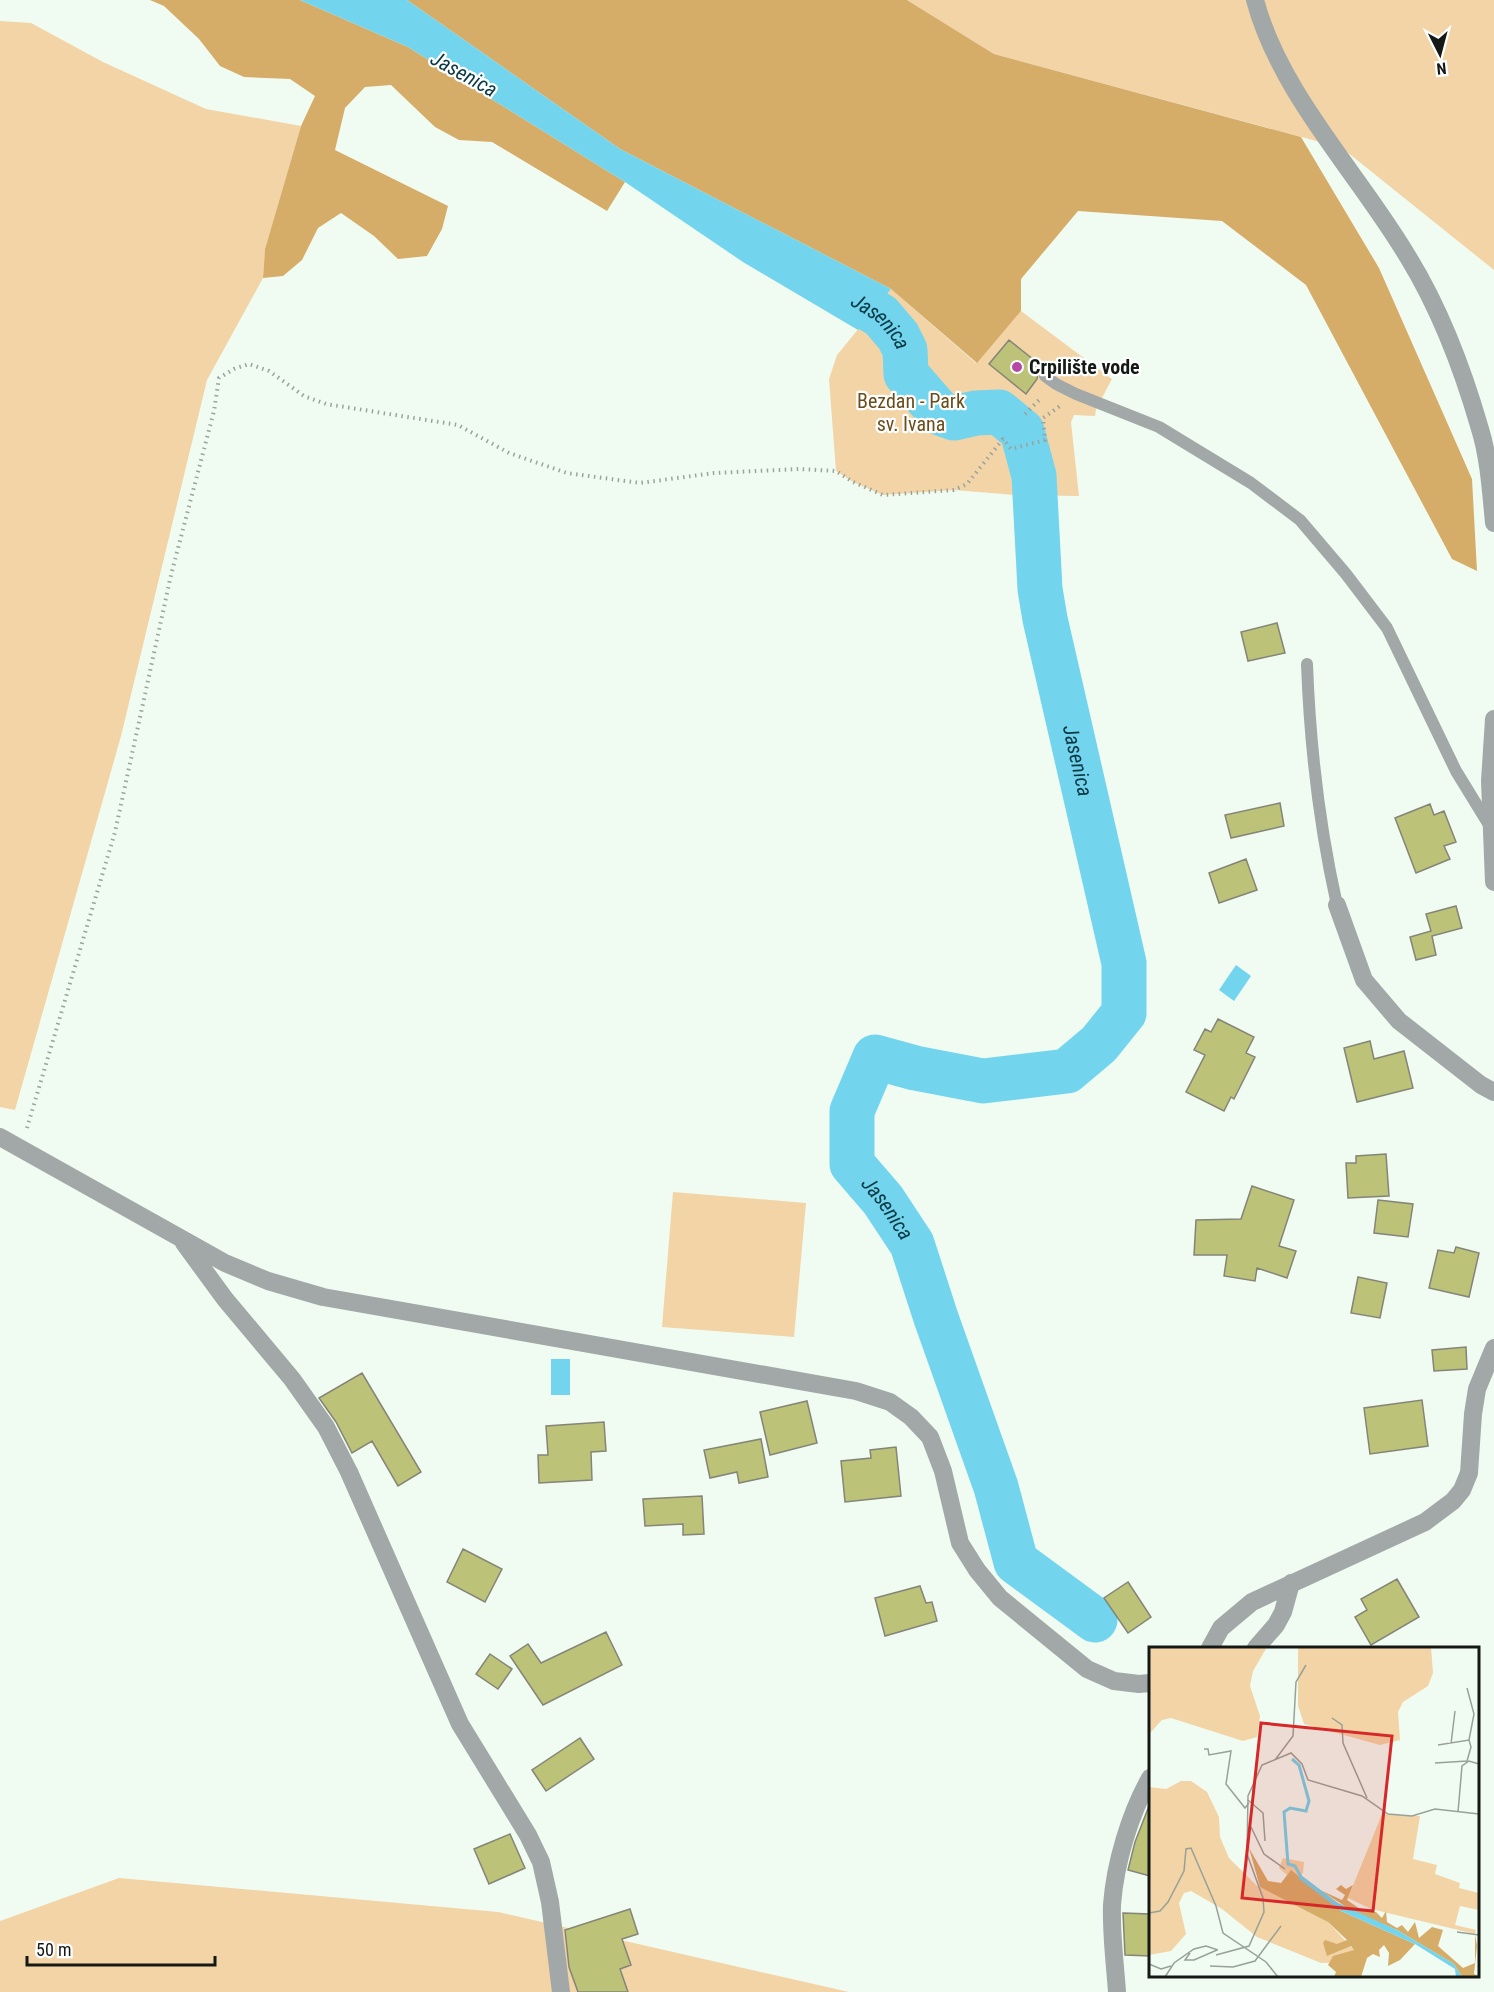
<svg xmlns="http://www.w3.org/2000/svg" width="1494" height="1992" font-family="'Roboto Condensed',sans-serif">
<style>
.green{fill:#f2d4a7}
.forest{fill:#d6ac69}
.water{fill:#72d4ed}
.lines{fill:none;stroke-linecap:round;stroke-linejoin:round}
.river{stroke:#72d4ed;stroke-width:45}
.building{fill:#bcc277;stroke:#848578;stroke-width:1.5}
.path{stroke:#9ba49c;stroke-width:4;stroke-dasharray:1.5 4.5;stroke-linecap:butt}
.service{stroke:#a1a8a7;stroke-width:12}
.minor{stroke:#a1a8a7;stroke-width:18}
.poi-dot{fill:#b648a5;stroke:#fff;stroke-width:2}
.labels{text-anchor:middle;dominant-baseline:central;stroke-width:4.5;stroke-linejoin:round;paint-order:stroke}
.poi-label{font-size:20px;font-weight:bold;fill:#151915;stroke:#fff;text-anchor:start}
.park-label{font-size:20px;fill:#6a4d1a;stroke:#fff}
.water-label{font-size:21px;font-style:italic;fill:#093944;stroke:#fff}
.inset-river{fill:none;stroke:#72d4ed;stroke-width:3}
.inset-road{fill:none;stroke:#98a199;stroke-width:1.5}
.view{fill:#d62828;fill-opacity:0.15;stroke:#d62828;stroke-width:3}
.inset-edge{fill:none;stroke:#151915;stroke-width:3}
</style>
<rect width="100%" height="100%" fill="#f0fcf1"/>
<path class="green" d="M 907,0 L 1494,0 L 1494,270 L 1342,148 L 994,54 Z
M 0,21 L 31,23 L 103,62 L 206,109 L 301,126 L 265,249 L 263,278 L 207,380 L 121,736 L 15,1110 L 0,1107 Z
M 891,289 L 976,363 L 1021,311 L 1112,379 L 1096,409 L 1095,416 L 1074,415 L 1071,422 L 1079,496 L 1015,495 L 954,490 L 883,495 L 853,482 L 836,471 L 829,379 L 837,355 Z
M 673,1192 L 806,1203 L 794,1337 L 662,1327 Z
M 119,1878 L 498,1912 L 849,1992 L 0,1992 L 0,1921 Z"/>
<path class="forest" d="M 150,0 L 300,0 L 408,47 L 625,182 L 607,211 L 492,142 L 459,140 L 435,127 L 391,85 L 365,87 L 345,108 L 335,150 L 448,206 L 442,229 L 427,256 L 398,259 L 374,236 L 341,213 L 318,228 L 302,260 L 283,276 L 263,278 L 265,249 L 301,126 L 315,96 L 290,79 L 244,77 L 220,66 L 199,39 L 164,6 Z
M 407,0 L 907,0 L 994,54 L 1301,137 L 1379,268 L 1472,479 L 1477,571 L 1452,559 L 1306,285 L 1222,221 L 1078,211 L 1021,279 L 1021,311 L 977,363 L 891,289 L 620,149 Z"/>
<path class="water" d="M 300,0 L 407,0 L 620,149 L 891,289 L 858,330 L 743,262 L 625,182 L 408,47 Z
M 1236,965 L 1251,976 L 1234,1001 L 1219,990 Z
M 551,1359 L 570,1359 L 570,1395 L 551,1395 Z"/>
<g class="lines">
<path class="river" id="s1" d="M 821,279 L 881,316 L 898,336 L 905,350 L 906,374 L 940,413 L 954,418 L 976,413 L 999,412 L 1022,431 L 1034,476 L 1040,589 L 1045,619 L 1124,963 L 1124,1013 L 1099,1044 L 1067,1071 L 983,1081 L 915,1068 L 875,1057 L 852,1111 L 852,1164 L 883,1200 L 912,1244 L 936,1318 L 996,1487 L 1016,1562 L 1095,1620"/>
</g>
<path class="building" d="M 1009,340 L 1044,368 L 1038,372 L 1037,379 L 1026,394 L 989,364 Z
M 1277,623 L 1285,653 L 1248,661 L 1241,632 Z
M 1280,803 L 1284,826 L 1231,838 L 1225,815 Z
M 1430,804 L 1434,815 L 1444,811 L 1456,842 L 1444,846 L 1450,859 L 1416,873 L 1395,818 Z
M 1246,859 L 1257,890 L 1219,903 L 1209,873 Z
M 1456,906 L 1462,928 L 1432,936 L 1436,955 L 1416,960 L 1410,937 L 1431,931 L 1426,914 Z
M 1218,1019 L 1254,1037 L 1246,1053 L 1255,1057 L 1234,1099 L 1231,1097 L 1224,1111 L 1186,1092 L 1205,1055 L 1194,1050 L 1205,1029 L 1211,1032 Z
M 1370,1041 L 1374,1059 L 1404,1051 L 1413,1088 L 1357,1102 L 1344,1048 Z
M 1386,1154 L 1389,1196 L 1348,1198 L 1346,1163 L 1356,1163 L 1356,1156 Z
M 1252,1186 L 1294,1200 L 1279,1246 L 1296,1251 L 1287,1278 L 1257,1268 L 1255,1281 L 1224,1276 L 1227,1255 L 1194,1255 L 1196,1220 L 1241,1219 Z
M 1378,1200 L 1413,1204 L 1408,1237 L 1374,1233 Z
M 1456,1247 L 1479,1253 L 1469,1297 L 1429,1288 L 1438,1250 L 1454,1253 Z
M 1358,1277 L 1387,1283 L 1380,1318 L 1351,1313 Z
M 1466,1347 L 1467,1369 L 1434,1371 L 1432,1350 Z
M 362,1373 L 421,1472 L 398,1486 L 372,1441 L 352,1453 L 336,1422 L 319,1398 Z
M 1422,1400 L 1428,1446 L 1370,1454 L 1364,1408 Z
M 807,1401 L 817,1443 L 770,1455 L 760,1412 Z
M 604,1422 L 606,1451 L 591,1452 L 592,1480 L 539,1483 L 538,1455 L 548,1455 L 546,1426 Z
M 761,1439 L 768,1477 L 739,1483 L 737,1472 L 710,1478 L 704,1450 Z
M 896,1447 L 901,1496 L 845,1502 L 841,1461 L 871,1458 L 870,1450 Z
M 702,1496 L 704,1534 L 683,1535 L 683,1524 L 645,1526 L 643,1499 Z
M 463,1549 L 502,1569 L 485,1602 L 447,1582 Z
M 1397,1579 L 1419,1617 L 1371,1645 L 1355,1617 L 1367,1610 L 1361,1599 Z
M 1128,1582 L 1151,1617 L 1128,1633 L 1104,1598 Z
M 920,1586 L 926,1603 L 932,1602 L 937,1621 L 885,1636 L 875,1598 Z
M 606,1632 L 622,1665 L 543,1705 L 510,1656 L 528,1644 L 541,1663 Z
M 490,1654 L 512,1669 L 498,1689 L 476,1674 Z
M 580,1738 L 594,1759 L 546,1791 L 532,1770 Z
M 1149,1806 L 1150,1806 L 1150,1876 L 1128,1870 L 1135,1842 Z
M 510,1834 L 525,1868 L 489,1884 L 474,1849 Z
M 630,1909 L 638,1934 L 622,1939 L 631,1965 L 620,1969 L 628,1992 L 578,1992 L 569,1967 L 565,1930 Z
M 1123,1913 L 1150,1914 L 1150,1956 L 1125,1955 Z"/>
<g class="lines">
<path class="path" d="M 1025,414 L 1042,397
M 27,1128 L 115,832 L 171,575 L 214,411 L 219,378 L 234,369 L 249,364 L 269,371 L 304,396 L 326,404 L 458,425 L 509,453 L 567,473 L 640,483 L 714,473 L 799,469 L 836,471 L 853,482 L 883,495 L 954,490 L 967,484 L 1003,439 L 1011,449 L 1045,440 L 1043,418 L 1060,406"/>
<path class="service" d="M 1045,376 L 1056,384 L 1076,394 L 1159,427 L 1251,483 L 1300,520 L 1346,574 L 1387,628 L 1456,771 L 1491,828
M 1307,664 C 1310,746 1319,825 1337,905"/>
<path class="minor" d="M 1255,0 C 1280,94 1359,174 1408,257 C 1440,309 1463,370 1480,429 C 1489,458 1491,492 1494,523
M 1494,719 L 1490,781 L 1494,882
M 1337,905 L 1364,980 L 1399,1021 L 1481,1085 L 1494,1092
M 0,1137 L 225,1263 L 268,1281 L 323,1297 L 856,1391 L 890,1402 L 911,1417 L 930,1437 L 943,1471 L 960,1543 L 977,1570 L 1000,1598 L 1087,1669 L 1114,1681 L 1139,1684 L 1150,1683
M 184,1243 L 225,1299 L 292,1379 L 326,1427 L 349,1472 L 460,1724 L 528,1835 L 541,1862 L 550,1902 L 561,1992
M 1210,1648 L 1221,1628 L 1252,1602 L 1425,1522 L 1453,1501 L 1462,1490 L 1469,1473 L 1473,1414 L 1477,1389 L 1494,1348
M 1256,1648 L 1276,1625 L 1283,1612 L 1291,1583
M 1117,1992 C 1115,1963 1111,1934 1112,1905 C 1115,1863 1130,1814 1150,1778"/>
</g>
<circle class="poi-dot" cx="1017" cy="367" r="6"/>
<g class="labels">
<g class="poi-label">
<text x="1029" y="367">Crpilište vode</text>
</g>
<g class="park-label">
<text x="911" y="401">Bezdan - Park<tspan x="911" dy="23">sv. Ivana</tspan></text>
</g>
<g class="water-label">
<text transform="translate(464 74) rotate(29)">Jasenica</text>
<text stroke="none"><textPath href="#s1" startOffset="74">Jasenica</textPath></text>
<text stroke="none"><textPath href="#s1" startOffset="614">Jasenica</textPath></text>
<text stroke="none"><textPath href="#s1" startOffset="1317">Jasenica</textPath></text>
</g>
</g>
<g transform="translate(1149 1647)">
<rect width="330" height="330" fill="#f0fcf1"/>
<path d="M 0,0 L 118,0 L 104,24 L 101,39 L 111,69 L 108,90 L 94,94 L 22,71 L 13,73 L 0,87 ZM 149,0 L 282,0 L 284,26 L 279,39 L 254,55 L 249,65 L 251,93 L 231,98 L 155,77 L 149,59 ZM 32,134 L 42,134 L 58,145 L 70,170 L 71,190 L 80,211 L 108,239 L 138,250 L 179,275 L 205,303 L 202,315 L 172,316 L 108,290 L 73,262 L 42,244 L 35,246 L 30,256 L 37,287 L 22,304 L 0,308 L 0,140 L 17,142 ZM 233,167 L 271,169 L 264,212 L 288,218 L 286,227 L 311,236 L 310,241 L 330,246 L 330,263 L 311,259 L 306,278 L 327,283 L 326,287 L 222,262 L 199,251 ZM 134,211 L 155,215 L 154,226 L 149,231 L 142,224 L 138,228 L 130,221 Z" fill="#f2d4a7"/>
<path d="M 100,201 L 119,234 L 132,236 L 142,223 L 192,264 L 266,297 L 251,313 L 239,319 L 240,306 L 235,298 L 230,303 L 231,310 L 224,307 L 218,311 L 212,330 L 185,330 L 187,325 L 179,318 L 184,309 L 205,303 L 202,299 L 178,309 L 174,296 L 176,293 L 188,297 L 198,293 L 179,275 L 111,240 ZM 192,238 L 197,242 L 204,238 L 198,253 L 214,264 L 227,265 L 233,271 L 237,264 L 238,275 L 248,281 L 253,278 L 259,285 L 266,275 L 270,291 L 283,280 L 294,283 L 289,299 L 314,321 L 326,316 L 326,287 L 328,299 L 325,327 L 330,329 L 313,330 L 305,317 L 248,283 L 205,265 L 171,243 L 193,253 L 196,248 L 187,242 Z" fill="#d6ac69"/>
<path d="M 152,228 L 189,256 L 248,283 L 305,317 L 313,330 L 307,330 L 306,322 L 266,297 L 192,264 L 149,231 Z" fill="#72d4ed"/>
<path class="inset-river" d="M 143,112 L 150,118 L 160,154 L 157,164 L 141,161 L 135,165 L 139,217 L 146,219 L 152,230"/>
<path class="inset-road" d="M 318,41 L 325,67 L 320,93M 183,71 L 193,78 L 194,96 L 218,151M 302,97 L 306,64M 289,98 L 320,93 L 322,100 L 318,114M 55,102 L 59,102 L 60,108 L 82,104 L 77,137 L 96,161 L 100,156M 126,113 L 144,89 L 147,35 L 157,18M 286,116 L 318,114M 99,153 L 114,166 L 116,194M 309,165 L 313,119 L 320,114 L 330,117M 102,180 L 115,207 L 136,222M 0,266 L 11,264 L 19,255 L 35,224 L 37,202 L 42,201 L 67,259 L 74,286 L 117,315 L 129,330M 308,285 L 330,288M 41,306 L 36,313 L 45,313 L 68,303M 67,308 L 100,299 L 115,265 L 114,251 L 98,207 L 99,149 L 113,118 L 142,106 L 153,117 L 159,133 L 213,149 L 239,167 L 263,169 L 286,162 L 330,167M 0,317 L 12,322 L 22,319M 61,319 L 84,320 L 106,314 L 132,279M 16,330 L 25,316 L 45,302 L 57,299 L 69,303"/>
<path class="view" d="M 112,76 L 243,89 L 224,264 L 93,251 Z"/>
<rect width="330" height="330" class="inset-edge"/>
</g>
<g transform="translate(1440 54) rotate(174)" stroke="#ffffff" stroke-width="4.5" paint-order="stroke">
<path d="M0-4.5L10 22L0 15L-10 22Z" fill="#151915"/>
<text y="-9" font-size="16" font-weight="bold" text-anchor="middle" fill="#151915">N</text>
</g>
<path d="M27 1956v9h188v-9" fill="none" stroke="#151915" stroke-width="3"/>
<text x="36" y="1956" font-size="18" fill="#151915" stroke="#ffffff" stroke-width="4.5" paint-order="stroke">50 m</text>
</svg>
